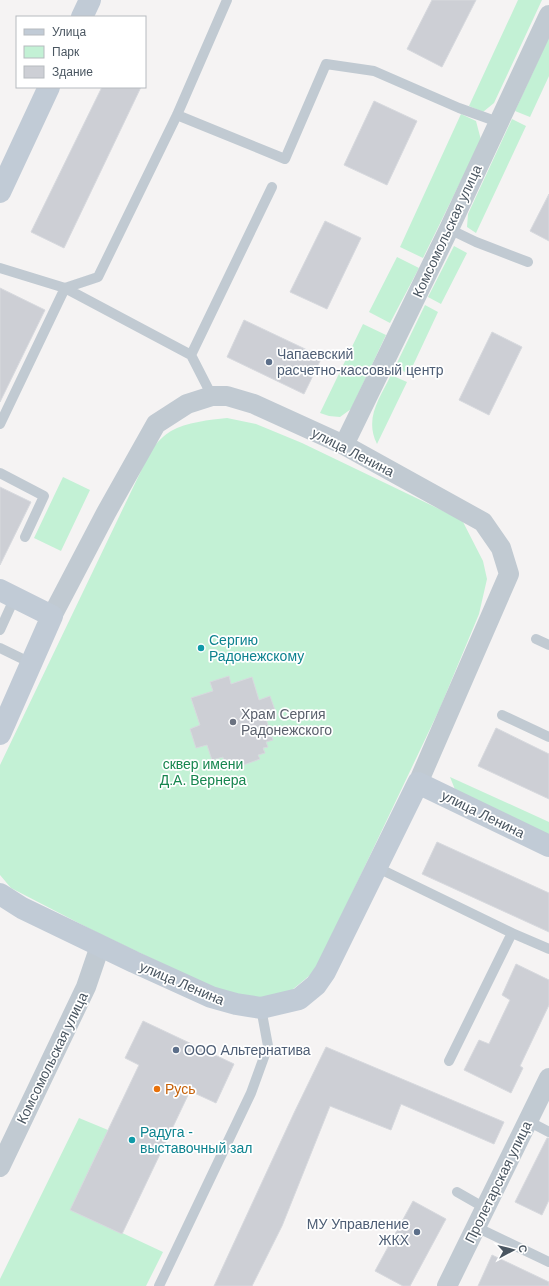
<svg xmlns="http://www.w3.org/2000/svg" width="549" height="1286" font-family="Helvetica,sans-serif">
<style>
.green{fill:#c3f1d5}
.building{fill:#cdcfd5;stroke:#d7d9de}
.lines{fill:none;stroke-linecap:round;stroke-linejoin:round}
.lane{stroke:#c1cad2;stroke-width:10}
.street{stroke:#c1cad2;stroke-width:20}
.secondary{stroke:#c1cbd6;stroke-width:22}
.service-dot{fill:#5c6f8a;stroke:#fff;stroke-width:1.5}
.culture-dot{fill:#0f9aa8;stroke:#fff;stroke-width:1.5}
.worship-dot{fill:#6b7280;stroke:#fff;stroke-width:1.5}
.food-dot{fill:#e8710a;stroke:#fff;stroke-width:1.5}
.labels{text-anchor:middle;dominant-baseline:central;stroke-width:3.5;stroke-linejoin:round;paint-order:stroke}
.street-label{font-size:14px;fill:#4a5661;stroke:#fff}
.service-label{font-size:14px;fill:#4e5e75;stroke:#fff;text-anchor:start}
.culture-label{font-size:14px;fill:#0d838f;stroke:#fff;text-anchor:start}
.worship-label{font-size:14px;fill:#5b616d;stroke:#fff;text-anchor:start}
.park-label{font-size:14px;fill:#17864f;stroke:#fff}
.food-label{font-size:14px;fill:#c56008;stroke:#fff;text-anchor:start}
</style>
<rect width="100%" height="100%" fill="#f5f3f3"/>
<path class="green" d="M 518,0 L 542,0 L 494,103 L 483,112 L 469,106 Z
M 549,37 L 549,76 L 530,117 L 515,111 Z
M 461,114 L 476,121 L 481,140 L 423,258 L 400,247 Z
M 512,119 L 526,126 L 476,233 L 467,227 L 468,214 Z
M 454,246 L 467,253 L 441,304 L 428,297 Z
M 397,257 L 419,268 L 390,323 L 369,312 Z
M 425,305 L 438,312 L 409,374 L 395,367 Z
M 363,324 L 386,335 L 351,409 L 340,417 L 329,416 L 320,413 Z
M 391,375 L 407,382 L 377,444 C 364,418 380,398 391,375 Z
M 227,418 L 256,424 L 302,443 L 462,520 L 483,561 L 487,579 L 479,614 L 440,708 L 318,965 L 309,976 L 292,990 L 263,999 L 237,997 L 207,985 L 94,931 L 11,888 L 0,875 L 0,765 L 152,448 C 158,442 164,435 171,431 C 186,422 210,420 227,418 Z
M 63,477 L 90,490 L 61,551 L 34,538 Z
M 450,777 L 549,822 L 549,835 L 456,792 Z
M 79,1118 L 108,1130 L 71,1209 L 163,1252 L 146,1286 L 0,1286 L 0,1279 Z"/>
<path class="building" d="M 432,0 L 476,0 L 442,67 L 407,49 Z
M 102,87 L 141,87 L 64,248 L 31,232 Z
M 374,101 L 417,121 L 387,185 L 344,165 Z
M 549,194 L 549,241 L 530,231 Z
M 325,221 L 361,238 L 327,309 L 290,292 Z
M 0,288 L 45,310 L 0,402 Z
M 244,320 L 322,357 L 304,394 L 227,357 Z
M 492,332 L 522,347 L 489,415 L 459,400 Z
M 0,487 L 31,502 L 0,565 Z
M 229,676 L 231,684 L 252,677 L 259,700 L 270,696 L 277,716 L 266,719 L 273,740 L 266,742 L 268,747 L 263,748 L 265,753 L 258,755 L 260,759 L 238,767 L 237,762 L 231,764 L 229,760 L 224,761 L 223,757 L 212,760 L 207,745 L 196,748 L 190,729 L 200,725 L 191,698 L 213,691 L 210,682 Z
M 496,728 L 549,754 L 549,799 L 478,766 Z
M 437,842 L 549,893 L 549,932 L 422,874 Z
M 516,964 L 549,980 L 549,1005 L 520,1066 L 523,1068 L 511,1093 L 464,1070 L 479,1040 L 489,1044 L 510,1000 L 502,995 Z
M 143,1021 L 234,1064 L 216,1103 L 190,1091 L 122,1234 L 70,1210 L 139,1065 L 125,1058 Z
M 326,1047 L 504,1122 L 494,1144 L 401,1104 L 391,1130 L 330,1106 L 282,1226 L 252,1286 L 214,1286 L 294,1113 Z
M 547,1138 L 549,1138 L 549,1200 L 542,1215 L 515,1202 Z
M 413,1201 L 446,1219 L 410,1286 L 403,1286 L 375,1271 Z
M 492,1255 L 549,1282 L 549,1286 L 478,1286 Z"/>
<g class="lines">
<path class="lane" d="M 177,115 L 285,159 L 326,64 L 374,71 L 459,108 L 498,122
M 449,229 L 476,242 L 528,262
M 0,268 L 65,288 L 191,355 L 212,396
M 191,355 L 272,187
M 0,424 L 65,288 L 98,277 L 177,115 L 227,0
M 0,473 L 44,496 L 25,537
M 0,630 L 15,597
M 536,639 L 549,645
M 0,648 L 31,663
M 502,715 L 549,737
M 376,867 L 512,933 L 549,949
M 449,1061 L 512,933
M 528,1121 L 549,1132
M 457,1192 L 485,1208
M 476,1227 L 549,1262
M 159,1286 L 251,1093 L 268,1046 L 261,1008"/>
<path class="street" d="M 344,445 L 449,229 L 549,15
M 52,616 L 106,513 L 156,424 L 187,404 L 212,396 L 227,396 L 254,404 L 344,445 L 483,522 L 501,548 L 509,574 L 418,783
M 0,1167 L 86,987 L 100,946
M 447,1286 L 549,1078"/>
<path class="secondary" d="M 82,17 L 90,0
M 0,192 L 49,87
M 0,590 L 52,616 L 0,734
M 0,894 L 22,908 L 134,962 L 211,997 L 236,1004 L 261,1008 L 299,999 L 316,985 L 325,972 L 418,783 L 549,846"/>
</g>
<g class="service-dot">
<circle cx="269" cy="362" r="4"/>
<circle cx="176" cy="1050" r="4"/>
<circle cx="417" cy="1232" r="4"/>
</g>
<g class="culture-dot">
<circle cx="201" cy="648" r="4"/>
<circle cx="132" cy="1140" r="4"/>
</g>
<circle class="worship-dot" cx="233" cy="722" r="4"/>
<circle class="food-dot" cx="157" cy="1089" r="4"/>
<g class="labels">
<g class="street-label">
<text transform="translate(447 231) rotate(-65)">Комсомольская улица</text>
<text transform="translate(353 452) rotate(27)">улица Ленина</text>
<text transform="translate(483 814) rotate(26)">улица Ленина</text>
<text transform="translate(182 983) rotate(23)">улица Ленина</text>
<text transform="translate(52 1058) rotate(-64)">Комсомольская улица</text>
<text transform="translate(498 1182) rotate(-64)">Пролетарская улица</text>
</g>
<g class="service-label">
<text x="277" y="354">Чапаевский<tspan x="277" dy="16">расчетно-кассовый центр</tspan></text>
<text x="184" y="1050">ООО Альтернатива</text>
<text x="409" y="1224" text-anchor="end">МУ Управление<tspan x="409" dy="16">ЖКХ</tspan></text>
</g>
<g class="culture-label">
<text x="209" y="640">Сергию<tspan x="209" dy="16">Радонежскому</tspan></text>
<text x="140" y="1132">Радуга -<tspan x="140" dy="16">выставочный зал</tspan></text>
</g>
<g class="worship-label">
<text x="241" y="714">Храм Сергия<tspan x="241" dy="16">Радонежского</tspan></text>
</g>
<g class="park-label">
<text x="203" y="764">сквер имени<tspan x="203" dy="16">Д.А. Вернера</tspan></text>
</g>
<g class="food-label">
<text x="165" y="1089">Русь</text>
</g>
</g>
<rect x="16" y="16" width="130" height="72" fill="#ffffff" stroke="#b7bbc0"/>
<rect x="24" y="29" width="20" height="6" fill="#c1cbd6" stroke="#b7bbc0"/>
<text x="52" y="36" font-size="12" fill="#4a5661">Улица</text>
<rect x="24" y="46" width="20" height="12" fill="#c3f1d5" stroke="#b7bbc0"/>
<text x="52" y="56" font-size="12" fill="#4a5661">Парк</text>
<rect x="24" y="66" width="20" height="12" fill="#cdcfd5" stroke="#b7bbc0"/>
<text x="52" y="76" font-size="12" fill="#4a5661">Здание</text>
<g transform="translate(513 1250) rotate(83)" stroke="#ffffff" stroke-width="3" paint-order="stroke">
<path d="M0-3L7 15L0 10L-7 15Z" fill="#4a5661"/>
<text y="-6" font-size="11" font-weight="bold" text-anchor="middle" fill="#4a5661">С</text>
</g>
</svg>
